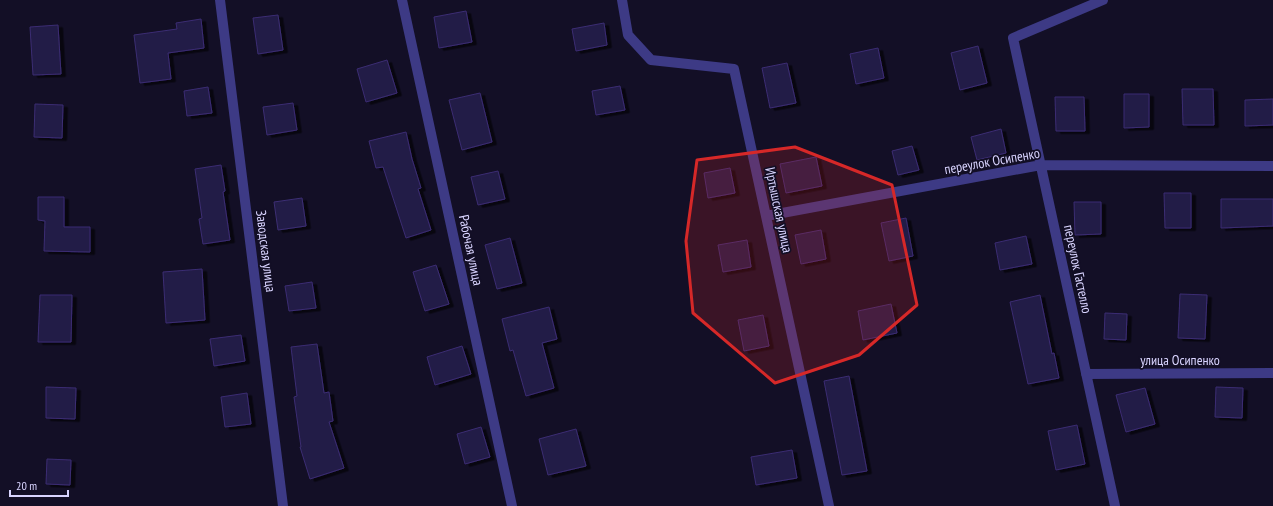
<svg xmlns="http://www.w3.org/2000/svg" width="1273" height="506" font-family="'PT Sans Narrow',sans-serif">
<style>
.building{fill:#241b47;stroke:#3b2d73;filter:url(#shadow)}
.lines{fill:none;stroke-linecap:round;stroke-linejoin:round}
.minor{stroke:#3d3a85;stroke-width:10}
.marked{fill:#d62828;fill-opacity:0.2;stroke:#d62828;stroke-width:3;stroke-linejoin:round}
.labels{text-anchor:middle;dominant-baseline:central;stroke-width:3.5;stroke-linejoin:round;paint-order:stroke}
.street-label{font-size:14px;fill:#d9d4ff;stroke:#130f26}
</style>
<defs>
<filter id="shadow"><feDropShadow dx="4.5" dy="2.5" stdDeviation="0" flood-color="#0009"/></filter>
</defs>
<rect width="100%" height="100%" fill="#130f26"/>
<path class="building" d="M 466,11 L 472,42 L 439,48 L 434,17 Z
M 278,15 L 283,50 L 258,54 L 253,18 Z
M 201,19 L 204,48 L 168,53 L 171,79 L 140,83 L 134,35 L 177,29 L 176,23 Z
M 604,23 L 607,45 L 576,51 L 572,29 Z
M 58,25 L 61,74 L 33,75 L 30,27 Z
M 978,46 L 987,83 L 960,90 L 951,53 Z
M 878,48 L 884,78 L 856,84 L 850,54 Z
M 387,60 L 397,93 L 366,102 L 357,69 Z
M 787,63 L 796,103 L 770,108 L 762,68 Z
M 620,86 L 625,110 L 596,115 L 592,91 Z
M 208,87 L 212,113 L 187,116 L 184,91 Z
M 1182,89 L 1213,89 L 1214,125 L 1183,125 Z
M 480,93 L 492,142 L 462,150 L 449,100 Z
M 1124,94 L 1149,94 L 1149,127 L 1124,128 Z
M 1055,97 L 1084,97 L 1085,131 L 1056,131 Z
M 1273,99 L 1273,125 L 1245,126 L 1245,100 Z
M 293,103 L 297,130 L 267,135 L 263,107 Z
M 35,104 L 63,105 L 62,138 L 34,137 Z
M 1001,129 L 1006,153 L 977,160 L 971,137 Z
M 406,132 L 412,159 L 421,188 L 418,189 L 431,230 L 406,238 L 383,167 L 376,168 L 369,141 Z
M 912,146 L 919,170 L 898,175 L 892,151 Z
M 816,157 L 822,186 L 786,193 L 780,164 Z
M 221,165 L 225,191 L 223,192 L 230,240 L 203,244 L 199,219 L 202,218 L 195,169 Z
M 730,168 L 735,193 L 708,198 L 704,173 Z
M 498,171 L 505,199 L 478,205 L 471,177 Z
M 1164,193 L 1191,193 L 1191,228 L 1165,228 Z
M 38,197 L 64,197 L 64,227 L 90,227 L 90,252 L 44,251 L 45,221 L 38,220 Z
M 302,198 L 306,226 L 278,230 L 274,202 Z
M 1221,199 L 1273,199 L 1273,226 L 1221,228 Z
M 1074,202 L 1101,202 L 1101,234 L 1075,235 Z
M 906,218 L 913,256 L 889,261 L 881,223 Z
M 821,230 L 826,259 L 801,264 L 795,235 Z
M 1026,236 L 1032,264 L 1000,270 L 995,243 Z
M 510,238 L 522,283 L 497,289 L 485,245 Z
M 747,240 L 751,267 L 723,272 L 718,245 Z
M 436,265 L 449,304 L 425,311 L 413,272 Z
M 202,269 L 205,320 L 166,323 L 163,272 Z
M 312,282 L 316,308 L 289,311 L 285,286 Z
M 1180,294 L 1207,295 L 1205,339 L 1178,338 Z
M 40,295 L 72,295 L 71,342 L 38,342 Z
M 1040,295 L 1052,354 L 1054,353 L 1059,378 L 1028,384 L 1010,302 Z
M 891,304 L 897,333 L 863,340 L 858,311 Z
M 549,307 L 557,339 L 542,343 L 554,388 L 526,396 L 513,350 L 510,351 L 502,319 Z
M 1105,313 L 1127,314 L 1126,340 L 1104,339 Z
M 763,315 L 769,346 L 744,351 L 738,320 Z
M 241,335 L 245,361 L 214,366 L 210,339 Z
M 317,344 L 324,393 L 329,392 L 333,421 L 329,422 L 344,468 L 310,479 L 300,447 L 301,447 L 294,397 L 297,396 L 291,347 Z
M 462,346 L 471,374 L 435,385 L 427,357 Z
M 849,376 L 867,471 L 842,475 L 824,381 Z
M 46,387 L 76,388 L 75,419 L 46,418 Z
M 1216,387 L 1243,388 L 1242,418 L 1215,417 Z
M 1145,388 L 1155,424 L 1126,432 L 1116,395 Z
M 247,393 L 251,424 L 225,427 L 221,397 Z
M 1077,425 L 1085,464 L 1056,470 L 1048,431 Z
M 481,427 L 490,457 L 465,464 L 457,434 Z
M 576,429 L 586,466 L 548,475 L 539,439 Z
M 792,450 L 797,478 L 756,485 L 751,457 Z
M 47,459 L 71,460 L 70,485 L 46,484 Z"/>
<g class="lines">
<path class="minor" d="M 220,0 L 283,506
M 402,0 L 512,506
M 622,0 L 628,35 L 651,60 L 734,69 L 829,506
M 1103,0 L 1013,38 L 1115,506
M 766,216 L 1041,165 L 1273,166
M 1086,374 L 1273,373"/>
</g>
<path class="marked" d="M 795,147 L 892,185 L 917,305 L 859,355 L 775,383 L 693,313 L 686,241 L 697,160 Z"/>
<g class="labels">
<g class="street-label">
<text transform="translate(992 161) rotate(-10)">переулок Осипенко</text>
<text transform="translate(779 210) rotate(78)">Иртышская улица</text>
<text transform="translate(471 250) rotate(78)">Рабочая улица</text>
<text transform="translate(266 251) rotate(83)">Заводская улица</text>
<text transform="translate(1078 269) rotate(78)">переулок Гастелло</text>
<text x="1180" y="360">улица Осипенко</text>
</g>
</g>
<path d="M10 490v6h58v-6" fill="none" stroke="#d9d4ff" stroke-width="2"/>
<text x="16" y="490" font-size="12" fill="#d9d4ff" stroke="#130f26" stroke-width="3" paint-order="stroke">20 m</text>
</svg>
